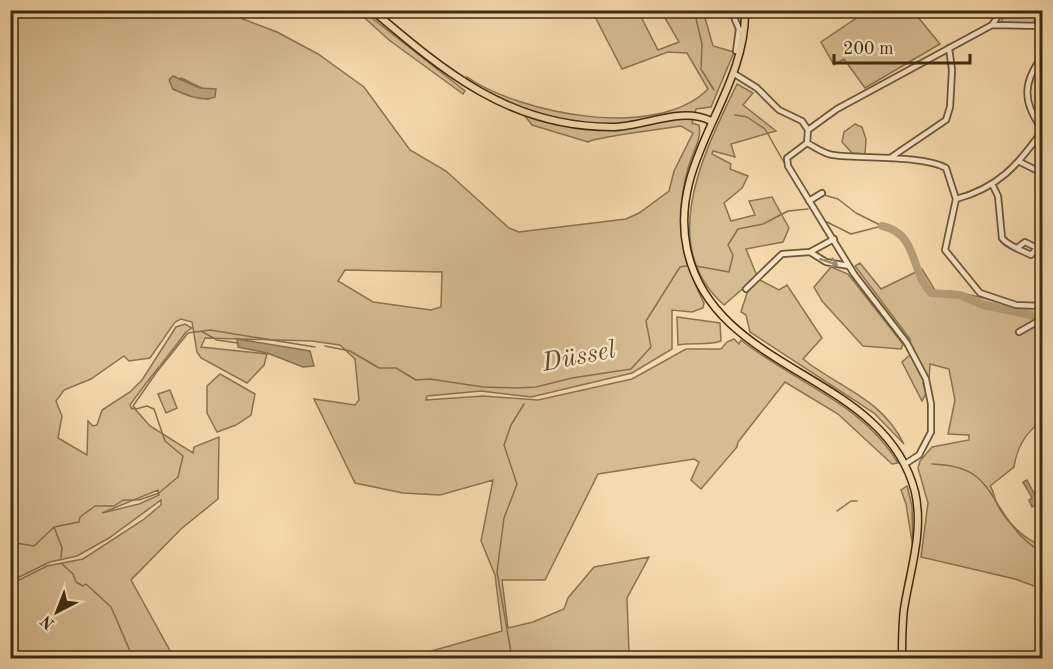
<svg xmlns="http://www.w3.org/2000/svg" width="1053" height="669" font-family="'Old Standard TT',serif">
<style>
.green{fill:#d7bb91;stroke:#8a7350;stroke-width:1.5;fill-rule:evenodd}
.water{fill:#b79e77;stroke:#87704d;stroke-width:1.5}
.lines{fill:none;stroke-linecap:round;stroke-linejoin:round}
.stream{stroke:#87704d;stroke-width:1.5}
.river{stroke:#b79e77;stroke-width:8}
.minor-casing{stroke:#6c5636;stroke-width:8}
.major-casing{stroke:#3e2b0f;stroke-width:9}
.minor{stroke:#f9e6c9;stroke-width:4.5}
.major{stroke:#f6d9ac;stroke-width:6}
.oneway{stroke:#9c886c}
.labels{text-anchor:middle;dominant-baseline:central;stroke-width:5;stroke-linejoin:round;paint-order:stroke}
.water-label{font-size:26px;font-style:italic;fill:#5c4829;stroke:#f9e6c9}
</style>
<rect width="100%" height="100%" fill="#f6d9ac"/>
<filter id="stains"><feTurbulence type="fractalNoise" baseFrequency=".00333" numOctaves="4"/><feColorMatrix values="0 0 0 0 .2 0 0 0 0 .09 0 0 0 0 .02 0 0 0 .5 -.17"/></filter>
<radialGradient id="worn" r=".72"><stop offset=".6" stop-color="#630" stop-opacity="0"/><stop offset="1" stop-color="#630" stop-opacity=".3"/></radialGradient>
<path class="green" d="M 11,11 L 212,11 L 235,16 L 277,32 L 318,54 L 364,87 L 410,150 L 446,171 L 509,228 L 519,232 L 626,219 L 639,213 L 669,191 L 674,171 L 693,133 L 681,126 C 664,129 596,137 588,142 L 532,125 L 518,107 L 468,83 L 467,77 C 521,114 657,141 708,89 L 687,53 L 668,52 L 622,69 L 592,11 L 638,11 L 658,50 L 679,42 L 661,11 L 703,11 L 713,46 L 734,52 L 711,107 L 696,109 L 692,123 L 699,125 C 702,138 693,152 689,165 C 674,213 681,259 704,303 L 703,308 L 692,312 L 672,310 L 672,349 L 632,373 L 531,397 L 481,391 L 427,396 L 426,400 L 483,396 L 538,400 L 632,379 L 686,349 L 721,349 L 727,342 L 734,339 L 739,344 L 741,340 C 793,382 863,403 898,463 L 892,464 L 838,414 L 785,382 L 738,442 L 737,447 L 701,489 L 691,480 L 699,462 L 694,459 L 598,474 L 545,580 L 502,580 L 508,628 L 533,622 L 564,609 L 568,598 L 594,567 L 649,557 L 627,598 L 629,653 L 675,658 L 407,658 L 502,631 L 495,575 L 481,541 L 493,480 L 440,495 L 403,493 L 355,483 L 314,399 L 355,405 L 359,400 L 355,359 L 340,345 L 312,341 L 205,338 L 201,347 L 267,354 L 264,365 L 247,383 L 201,358 L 197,352 L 192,322 L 181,319 L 175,322 L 150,358 L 129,361 L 124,356 L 91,379 L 64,390 L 56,401 L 62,416 L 58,438 L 87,455 L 88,421 L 93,426 L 97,425 L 102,410 L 130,392 L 142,380 L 176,327 L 185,324 L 192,328 L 186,332 C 168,357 148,379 130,405 L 132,409 L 134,408 L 150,426 L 193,453 L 194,447 L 219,437 L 218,499 L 181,529 L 131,580 L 174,658 L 11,658 L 11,584 L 47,566 L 83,559 L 143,520 L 161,505 L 161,500 L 109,538 L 77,556 L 50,562 L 11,581 ZM 181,78 L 204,89 L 208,99 L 173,89 ZM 345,270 L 442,272 L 441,307 L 431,310 L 373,302 L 338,281 ZM 158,490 L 159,495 L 139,504 L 102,513 Z
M 357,11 L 363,11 L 465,91 L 463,94 L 389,40 Z
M 913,11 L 940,44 L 865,88 L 844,59 L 834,65 L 821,42 L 867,11 Z
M 1006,12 L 1035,15 L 1034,25 L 1000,24 Z
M 737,84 L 753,93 L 743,105 L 776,131 L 731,144 L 735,157 L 713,151 L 712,154 L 731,164 L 730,169 L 748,176 L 742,188 L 724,203 L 731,221 L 755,215 L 749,201 L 772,197 L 789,228 L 783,242 L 746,249 L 757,276 L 724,305 C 655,244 706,149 737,84 Z
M 855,124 L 862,127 L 866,139 L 865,154 L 852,153 L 842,142 L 844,132 Z
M 860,263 L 881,289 L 922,269 L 936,292 L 951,291 L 1042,310 L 1031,323 L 1039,327 L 1042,325 L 1042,421 C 1026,432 1017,446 1014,467 L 990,486 C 994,491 994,498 997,504 C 1005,520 1025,541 1042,545 L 1042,589 L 1015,579 L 921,557 L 928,503 L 918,468 L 920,461 L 932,447 L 969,440 L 969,435 L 948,434 L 955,400 L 949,369 L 930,364 L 929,380 L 923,383 L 926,393 L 922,401 L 902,362 L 911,354 L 910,339 L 855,266 Z
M 831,267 L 848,274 L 903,344 L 901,349 L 863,346 L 822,301 L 814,287 Z
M 758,279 L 779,290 L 787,285 L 822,338 L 803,359 C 841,389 880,397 904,444 L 874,413 L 750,332 L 746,315 L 741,312 L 747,293 Z
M 677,317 L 720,323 L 721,341 C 708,346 692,342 678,345 Z
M 220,374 L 255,394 L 251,415 L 236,425 L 217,432 L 207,413 L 207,386 Z
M 170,390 L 177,408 L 166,413 L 158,394 Z
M 907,486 L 912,506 L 913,548 L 906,504 L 901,490 Z"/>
<path class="water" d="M 173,76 L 200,88 L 216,89 L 215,97 C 203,102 185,95 173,89 L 169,80 Z
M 237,339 L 310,351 L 314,366 L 303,367 L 267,353 L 238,347 Z
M 1027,480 L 1039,503 L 1032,507 L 1029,500 L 1032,498 L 1023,482 Z"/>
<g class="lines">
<path class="stream" d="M 694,10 L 702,44 L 701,69 L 714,90
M 735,115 L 747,117 L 765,129 L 807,203
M 824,195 L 838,199 L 856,213 L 882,226
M 827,222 L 851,234 L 882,226
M 696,266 L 729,272 L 733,255 L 728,245 L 738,229 L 763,224 L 788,211 L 808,209
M 201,331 L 217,340 L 238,343
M 325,346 L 350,351 L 379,368 L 396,368 L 416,380 L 430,379 L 483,387 L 517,388 L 536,387 L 572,378 L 631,369 L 651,347 L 646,321 L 680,267 L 691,265
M 932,464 C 992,466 985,496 1020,535 C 1026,541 1034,549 1042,551
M 837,511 L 851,501 L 857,501
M 54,527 L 62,548 L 61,558
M 10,542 L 34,546 L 54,527 L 79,522 L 80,517 L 95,506 L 114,506 L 123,500 L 139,500 L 159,493 L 178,477 L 183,456 L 165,441 L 154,409 L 147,406 L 136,409 L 133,406 L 156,373 L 188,333 L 210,330 L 315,347
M 62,564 L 73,574 L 76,582 L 83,586 L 86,584 L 111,607 L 133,658
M 512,658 L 497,572 L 504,518 L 517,484 L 504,445 L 511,425 L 524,404"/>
<path class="river" d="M 882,226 C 918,233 910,271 931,293 L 960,295 L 983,305 L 1030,315 L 1042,322"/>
<defs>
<path id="minor" d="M 731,10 L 739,29 L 736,51
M 992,25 L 1042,26
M 1042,57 C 1022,83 1023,103 1042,129
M 733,73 L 757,88 L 779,110 L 802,121 L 808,130 L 807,143 L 787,158 L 788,166 L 854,274 L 907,343 L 926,379 L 931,404 L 931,432 L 919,455 L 905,464
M 808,130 L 837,109 L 992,25 L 1002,10
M 807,143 C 815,147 824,154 833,155 C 860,159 924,155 946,168 L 956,199 L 945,250 L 980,293 L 1016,305 L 1042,306
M 890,158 L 946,120 L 950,107 L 952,70 L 949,48
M 1020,162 L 1042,173
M 992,184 L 998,196 L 1002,238 C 1008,246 1021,250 1031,255 L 1037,248 L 1025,242 L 1017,248
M 956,199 C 998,188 1018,165 1042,131
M 809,201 L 822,193
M 810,252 L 826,262 L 849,266
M 810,252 L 834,239
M 746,289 L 782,254 L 810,252
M 1019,332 L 1042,319"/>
<path id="major" d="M 372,10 C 446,73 510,127 612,127 C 644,127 681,106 711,121
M 745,10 C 747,95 668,160 687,249 C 713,374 885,372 915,492 C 924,532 910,570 904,609 C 902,625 902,642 902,658"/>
</defs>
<use href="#minor" class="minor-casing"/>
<use href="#major" class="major-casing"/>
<use href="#minor" class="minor"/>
<use href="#major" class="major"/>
</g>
<defs><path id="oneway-shaft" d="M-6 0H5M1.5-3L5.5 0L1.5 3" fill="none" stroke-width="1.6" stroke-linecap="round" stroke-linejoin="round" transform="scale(1.5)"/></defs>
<use class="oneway" href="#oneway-shaft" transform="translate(829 262) rotate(18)"/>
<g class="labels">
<g class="water-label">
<text transform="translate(579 357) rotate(-11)">Düssel</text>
</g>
</g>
<rect width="1053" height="669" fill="none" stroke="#f6d9ac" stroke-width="36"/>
<rect x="12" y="12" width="1029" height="645" fill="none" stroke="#3e2b0f" stroke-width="3"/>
<rect x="18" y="18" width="1017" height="633" fill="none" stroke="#3e2b0f" stroke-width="1.5"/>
<g transform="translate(57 612) rotate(222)" stroke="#f9e6c9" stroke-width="4.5" paint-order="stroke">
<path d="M0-4.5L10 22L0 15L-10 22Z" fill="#3e2b0f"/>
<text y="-9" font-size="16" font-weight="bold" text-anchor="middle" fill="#3e2b0f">N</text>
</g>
<path d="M834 54v9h136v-9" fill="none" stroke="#3e2b0f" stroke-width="3"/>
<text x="843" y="54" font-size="18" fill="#3e2b0f" stroke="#f9e6c9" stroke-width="4.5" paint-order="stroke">200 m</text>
<rect width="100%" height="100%" filter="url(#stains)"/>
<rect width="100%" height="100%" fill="url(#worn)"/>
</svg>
